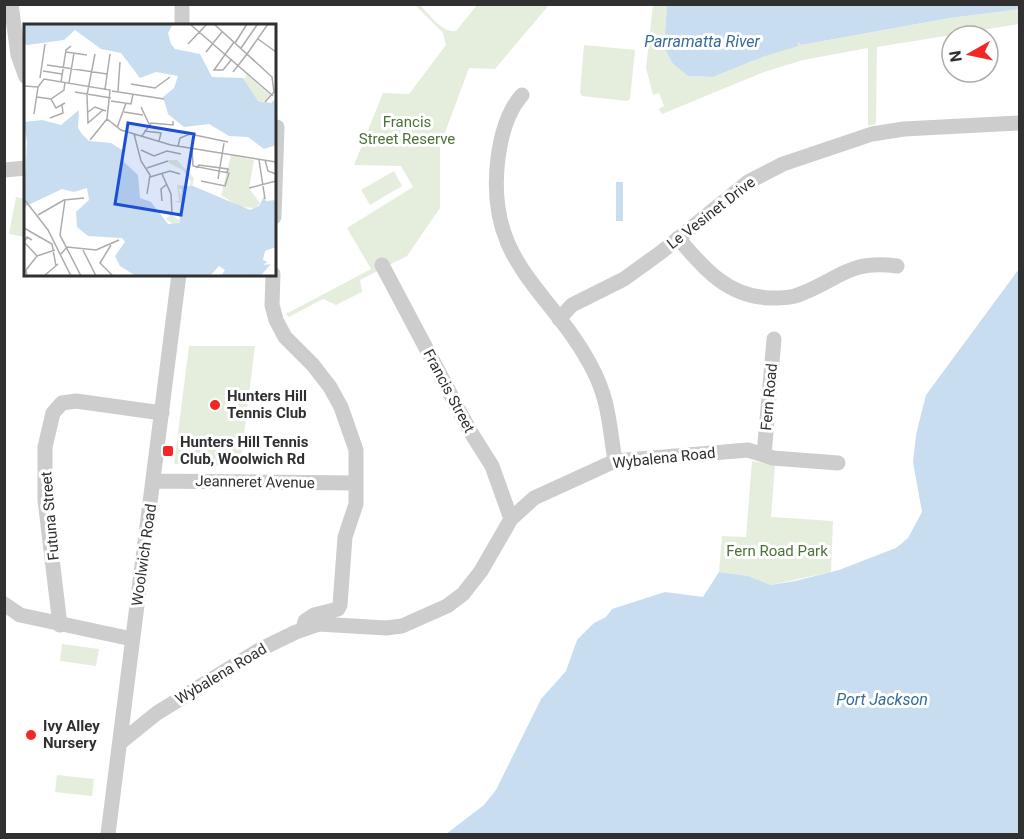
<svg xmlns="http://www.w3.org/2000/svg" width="1024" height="839" font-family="Roboto,sans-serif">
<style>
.green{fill:#e5eedd}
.water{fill:#c8ddef}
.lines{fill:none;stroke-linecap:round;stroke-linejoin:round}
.minor{stroke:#cdcdcd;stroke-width:15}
.poi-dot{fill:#f42725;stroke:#fff;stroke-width:2}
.labels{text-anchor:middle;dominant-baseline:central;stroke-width:6;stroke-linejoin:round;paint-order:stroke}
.park-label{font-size:15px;fill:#4e7039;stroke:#fff}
.street-label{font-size:15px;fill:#303030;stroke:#fff}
.poi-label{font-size:15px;font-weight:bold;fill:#303030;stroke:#fff;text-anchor:start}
.water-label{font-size:16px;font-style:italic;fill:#366b9a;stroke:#fff}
.inset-river{fill:none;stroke:#c8ddef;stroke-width:3}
.inset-road{fill:none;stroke:#acacac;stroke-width:1.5}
.view{fill:#1d4ed8;fill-opacity:0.15;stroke:#1d4ed8;stroke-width:3}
.inset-edge{fill:none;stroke:#303030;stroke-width:3}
</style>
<rect width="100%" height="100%" fill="#fff"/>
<path class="green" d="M 415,5 L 420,5 C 429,14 442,33 456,31 L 477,5 L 549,5 L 495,69 L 469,68 L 440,146 L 440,208 L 407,256 L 360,280 L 362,292 L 336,305 L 323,299 L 289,317 L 286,314 L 371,269 L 347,228 L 413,187 L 401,166 L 354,165 L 383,93 L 409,94 L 446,45 L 443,33 Z
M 653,5 L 667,5 L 664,48 L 673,64 L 688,76 L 713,77 L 760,58 L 797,46 L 799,42 L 801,45 L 950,18 L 1019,9 L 1019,24 L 877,47 L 876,124 L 868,126 L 868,48 L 803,60 L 764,72 L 662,114 L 659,109 L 664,106 L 659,93 L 653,95 L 646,68 Z
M 584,45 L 635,50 L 630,99 L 627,101 L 582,96 L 580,93 Z
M 394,171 L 402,186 L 370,205 L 361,190 Z
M 16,197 L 25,199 L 25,237 L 9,234 Z
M 189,346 L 255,346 L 240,466 L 174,464 Z
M 752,461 L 775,465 L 771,517 L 833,521 L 831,572 L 771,585 L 748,576 L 719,572 L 722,536 L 746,537 Z
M 62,644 L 99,649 L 96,666 L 60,661 Z
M 57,775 L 94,779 L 92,796 L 55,792 Z"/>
<path class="water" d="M 667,5 L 1019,4 L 1020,9 L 950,18 L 801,45 L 798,42 L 798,46 L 760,58 L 713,77 L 688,76 L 673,64 L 664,48 Z
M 616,182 L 623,182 L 623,221 L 616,221 Z
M 1019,269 L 1019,834 L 446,834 L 484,805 L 496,790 L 541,699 L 566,671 L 577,640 L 594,623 L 606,617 L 612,609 L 665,592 L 703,597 L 719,572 L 748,576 L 771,585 L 795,581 L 839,570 L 896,548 L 908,538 L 922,512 L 913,462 L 916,435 L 926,395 Z"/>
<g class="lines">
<path class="minor" d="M 11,4 L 18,55 L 26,77
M 182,26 L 182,4
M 522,95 C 507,112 501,135 498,158 C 485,262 548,287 590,364 C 609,398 609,424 615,461
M 4,170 L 26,168
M 274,217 L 277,127
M 678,238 C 704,269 728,297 771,298 C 782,298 793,298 803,293 C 842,277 850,260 897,266
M 382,265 L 470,431 L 492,466 L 511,519
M 273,274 L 272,305 L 276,320 L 285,337 L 313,365 L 330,387 L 341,407 L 356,450 L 356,504 L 345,537 L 340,605 L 338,609 L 314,615 L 305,621 L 303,629
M 559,319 L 572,305 L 624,279 L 660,253 L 748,182 L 783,164 L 872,134 L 904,129 L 1020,123
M 764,455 L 774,339
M 154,481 L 356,483
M 4,604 L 20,615 L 132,639
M 60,625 L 45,500 L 45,447 L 53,413 L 62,403 L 76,401 L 162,413
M 121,742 L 157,713 L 261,649 L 296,632 L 319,624 L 386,628 L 402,626 L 447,606 L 463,594 L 481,571 L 511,519 L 534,498 L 615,461 L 748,450 L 773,458 L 838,463
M 108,834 L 179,274"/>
</g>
<g class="poi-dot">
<circle cx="215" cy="405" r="6"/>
<rect x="162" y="445" width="12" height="12" rx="3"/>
<circle cx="31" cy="735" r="6"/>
</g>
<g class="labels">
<g class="park-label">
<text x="407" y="122">Francis<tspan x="407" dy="17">Street Reserve</tspan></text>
<text x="777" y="551">Fern Road Park</text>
</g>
<g class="street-label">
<text transform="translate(711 213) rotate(-38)">Le Vesinet Drive</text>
<text transform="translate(449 391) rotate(62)">Francis Street</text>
<text transform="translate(769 397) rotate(-85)">Fern Road</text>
<text transform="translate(664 458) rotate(-6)">Wybalena Road</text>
<text transform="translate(255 482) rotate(1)">Jeanneret Avenue</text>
<text transform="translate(50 516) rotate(-95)">Futuna Street</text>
<text transform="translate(144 555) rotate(-82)">Woolwich Road</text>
<text transform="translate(221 674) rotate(-31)">Wybalena Road</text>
</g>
<g class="poi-label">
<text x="227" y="396">Hunters Hill<tspan x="227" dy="17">Tennis Club</tspan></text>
<text x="180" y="442">Hunters Hill Tennis<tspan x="180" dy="17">Club, Woolwich Rd</tspan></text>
<text x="43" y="726">Ivy Alley<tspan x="43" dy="17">Nursery</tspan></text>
</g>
<g class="water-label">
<text x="702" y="41">Parramatta River</text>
<text x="882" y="699">Port Jackson</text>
</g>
</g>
<g transform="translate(24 24)">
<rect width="252" height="252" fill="#fff"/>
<path d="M 223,51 L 247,72 L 242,77 L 234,77 L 227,68 L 220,55 ZM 141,129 L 144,136 L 153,136 L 161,145 L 166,142 L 162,145 L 170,154 L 168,164 L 155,165 L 157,172 L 156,199 L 150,201 L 142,195 L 147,190 L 155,196 L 156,179 L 149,177 L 155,177 L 153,161 L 165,162 L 167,158 L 159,146 L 145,139 ZM 207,131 L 230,136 L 225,164 L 236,179 L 232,184 L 215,183 L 197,171 Z" fill="#e5eedd"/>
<path d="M 0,0 L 149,0 L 144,9 L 147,20 L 151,25 L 176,30 L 188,53 L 219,54 L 234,77 L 247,79 L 252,74 L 252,121 L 240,125 L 224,113 L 205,112 L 185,100 L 160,103 L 144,90 L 139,73 L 150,64 L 154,52 L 132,48 L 116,54 L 97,29 L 77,25 L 51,6 L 40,16 L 3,21 L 0,19 ZM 55,86 L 54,104 L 58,110 L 65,117 L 87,119 L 98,126 L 100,138 L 114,151 L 116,174 L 127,178 L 144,200 L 156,199 L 158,162 L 169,162 L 226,186 L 235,182 L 240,172 L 242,177 L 252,176 L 252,223 L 241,227 L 239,236 L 243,238 L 239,241 L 247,240 L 240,248 L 237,252 L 197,252 L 201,246 L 195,242 L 186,252 L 112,252 L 96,242 L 91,232 L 101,218 L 98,214 L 64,212 L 53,203 L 52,188 L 65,176 L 63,164 L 50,168 L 38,165 L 0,183 L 3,118 L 0,98 L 18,96 L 37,101 Z" fill="#c8ddef"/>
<path class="inset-river" d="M 90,0 L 105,18 L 164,49 L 165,66 L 146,76M 167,54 L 182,68 L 213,82M 155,73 L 226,86 L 252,83M 0,150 L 33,136 L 59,135 L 72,148 L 100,210 L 128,223 L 158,224 L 252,203M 175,221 L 204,226 L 223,252M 226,252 L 229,221 L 239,213 L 252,211"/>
<path class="inset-road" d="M 190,0 L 248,53 L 250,68 L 241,78M 167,1 L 249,72M 234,15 L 252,28M 211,19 L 223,0M 164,20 L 183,0M 217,24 L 233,1M 42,28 L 63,31M 182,28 L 198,8M 71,30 L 63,71 L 64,99 L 79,86M 223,30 L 244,0M 208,35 L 199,46 L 190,46 L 210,18M 23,41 L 83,50M 19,47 L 38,50M 209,48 L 223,30M 16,54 L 21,20M 37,58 L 42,26 L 47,22M 45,59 L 50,29M 107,60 L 131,64 L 146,53M 0,62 L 14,63 L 20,55 L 86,66 L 83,95 L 97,106 L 147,121 L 252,138M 81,65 L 86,30M 88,67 L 140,75M 94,67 L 96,38M 51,68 L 87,74M 13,73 L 27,75 L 40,66 L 41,58M 27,75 L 32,84 L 41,79M 87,77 L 107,80 L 109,70M 117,83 L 125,100M 64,88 L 71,83 L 82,87M 100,88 L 119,91M 10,90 L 14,63M 26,94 L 39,89 L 38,81M 93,104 L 102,79M 120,107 L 137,109 L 135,117M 110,110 L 117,137 L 126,151 L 123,170M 118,112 L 127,99 L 149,101 L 149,97M 66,116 L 83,95M 154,122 L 156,114 L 166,110 L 204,118M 168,124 L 169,142 L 205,149 L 201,162 L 177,157M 117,126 L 130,132 L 143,127 L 157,130M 235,136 L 241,175M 241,136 L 244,147 L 252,150M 123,144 L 144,137M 172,144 L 175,141 L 204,145 L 203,149M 138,150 L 147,170 L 148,189M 126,153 L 146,147 L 156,150M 194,155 L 200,119M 225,164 L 252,157M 0,175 L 24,206 L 47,252M 41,176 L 36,211 L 57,252M 138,177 L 137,165 L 143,160M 14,191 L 40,176 L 60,174M 0,204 L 28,220 L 32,242M 8,216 L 3,213 L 0,218 L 13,232M 87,221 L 76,239 L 89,252M 59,226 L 72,252M 37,230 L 43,223 L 72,226 L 95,216M 13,232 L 31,226M 3,252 L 2,246 L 13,232M 20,252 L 34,240"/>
<path class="view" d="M 104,99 L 170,110 L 157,191 L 91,180 Z"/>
<rect width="252" height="252" class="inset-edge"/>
</g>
<rect width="1024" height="839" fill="none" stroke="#303030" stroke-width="12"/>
<g transform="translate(970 54) rotate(261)"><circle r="28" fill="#ffffff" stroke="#acacac" stroke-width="1.5"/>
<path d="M0-4.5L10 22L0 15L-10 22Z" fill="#f42725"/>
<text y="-9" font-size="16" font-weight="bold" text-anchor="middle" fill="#303030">N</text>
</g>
</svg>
